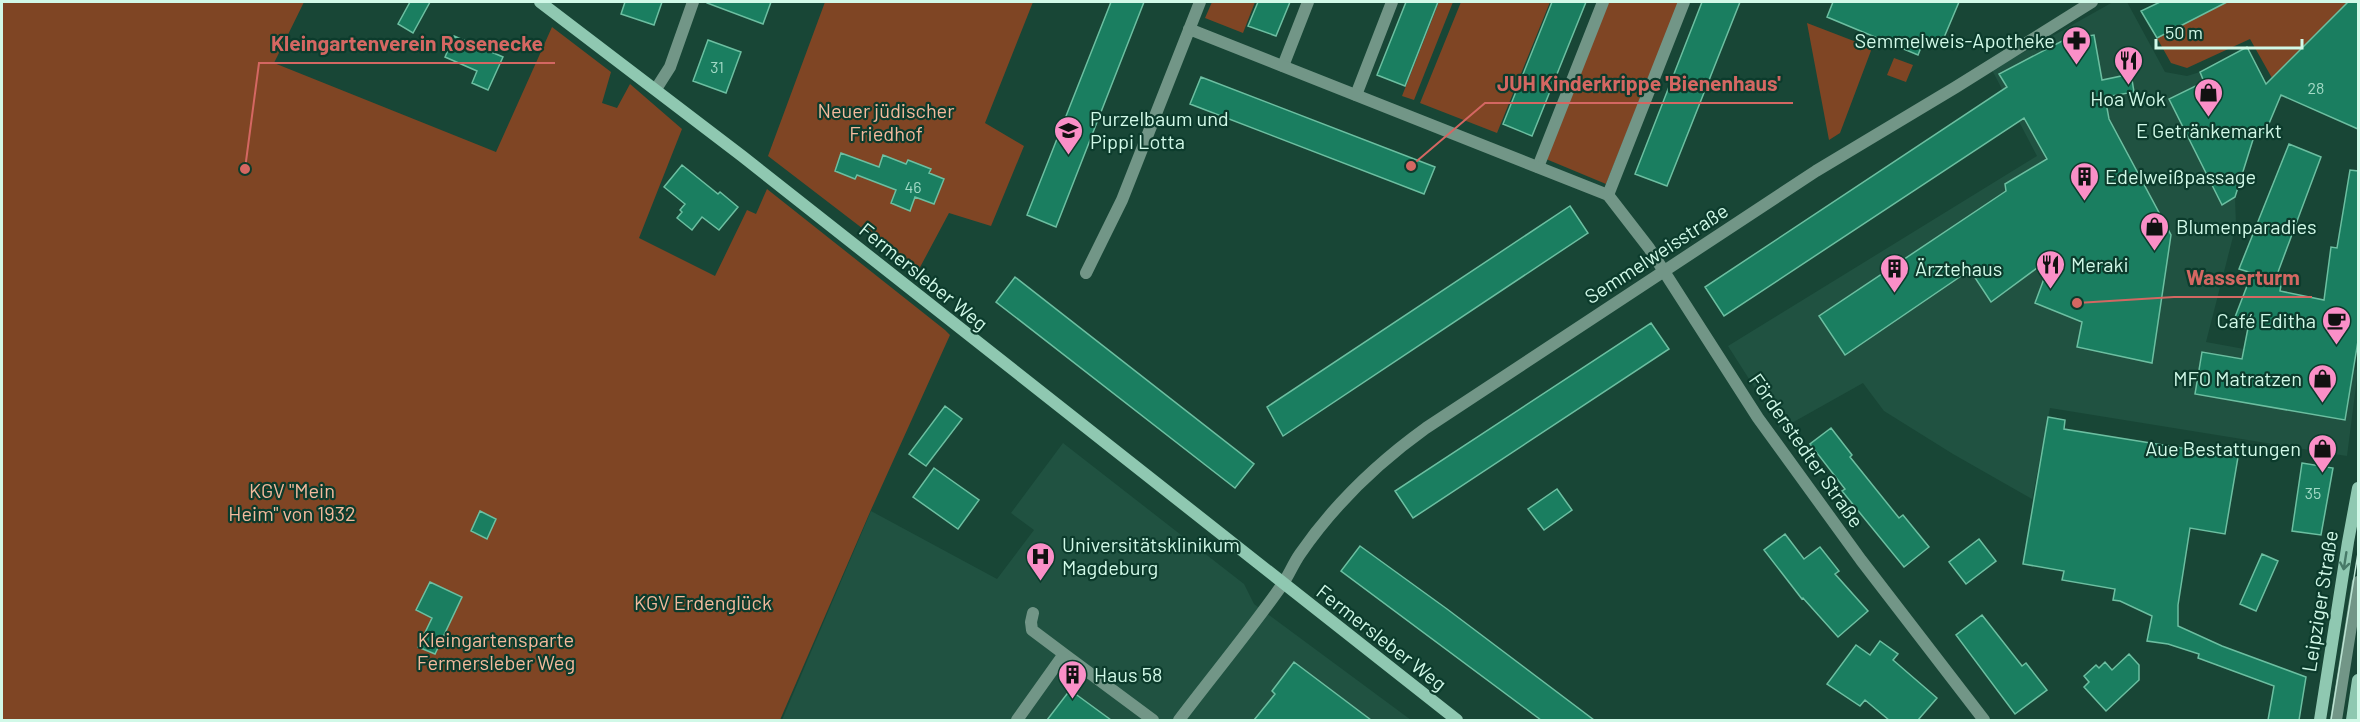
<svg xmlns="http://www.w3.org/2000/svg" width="2360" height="722" font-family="Barlow,sans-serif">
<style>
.built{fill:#205241}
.green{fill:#7f4524}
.building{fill:#1a7e60;stroke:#6cbfa1;stroke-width:1.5}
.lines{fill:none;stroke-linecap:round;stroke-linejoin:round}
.lane{stroke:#729687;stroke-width:12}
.street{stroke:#729687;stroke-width:12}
.secondary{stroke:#8fc8b1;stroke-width:12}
.tram{stroke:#bbe4d3;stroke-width:1.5}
.oneway{stroke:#477a68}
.labels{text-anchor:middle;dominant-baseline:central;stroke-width:4.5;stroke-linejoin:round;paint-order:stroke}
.number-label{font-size:16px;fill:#a3dac6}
.poi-label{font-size:20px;fill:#d1f9e8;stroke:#0c3b2c;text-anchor:start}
.park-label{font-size:20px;fill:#f4ba9d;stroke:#0c3b2c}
.street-label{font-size:20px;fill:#d1f9e8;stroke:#0c3b2c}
.leader{fill:none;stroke:#d46762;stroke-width:2}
.callout-dot{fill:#d46762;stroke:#0c3b2c;stroke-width:2}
.callout-label{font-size:21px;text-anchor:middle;font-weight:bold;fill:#d46762;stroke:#0c3b2c;stroke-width:4.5;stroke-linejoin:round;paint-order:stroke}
</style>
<rect width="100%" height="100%" fill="#184636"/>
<path class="built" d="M 2113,2 L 2127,2 L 2165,72 L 2187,76 L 2200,72 L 2247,47 L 2268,88 L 2251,127 L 2256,130 L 2235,197 L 2236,225 L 2206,342 L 2358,370 L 2347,456 L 2050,408 L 2032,499 L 1953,454 L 1884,411 L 1863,383 L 1781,429 L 1728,346 L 2037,156 L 1992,70 Z
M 1063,443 L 1244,584 L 1254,604 L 1411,720 L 782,720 L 871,511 L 997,579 L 1034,530 L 1011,513 Z"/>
<path class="green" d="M 2,2 L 304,2 L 274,63 L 496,152 L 552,27 L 611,72 L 602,103 L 617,108 L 630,84 L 682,129 L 639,238 L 715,276 L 747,210 L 756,214 L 767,189 L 945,330 L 950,335 L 870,512 L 780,720 L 2,720 Z
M 825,2 L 1033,2 L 985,123 L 1024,146 L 991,226 L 949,213 L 918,271 L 768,156 Z
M 1212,2 L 1255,2 L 1243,33 L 1205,18 Z
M 1439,2 L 1453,2 L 1414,100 L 1402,96 Z
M 1461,2 L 1550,2 L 1497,133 L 1420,103 Z
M 1607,2 L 1679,2 L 1606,184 L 1546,159 Z
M 2227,2 L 2348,2 L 2272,78 L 2250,39 L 2187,68 L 2171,63 L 2157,38 Z
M 1807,23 L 1872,48 L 1840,133 L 1829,140 Z
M 1894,58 L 1913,65 L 1906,82 L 1887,75 Z"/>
<path class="building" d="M 410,2 L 430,2 L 413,33 L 398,24 Z
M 625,2 L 662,2 L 654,25 L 621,14 Z
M 707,2 L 771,2 L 763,24 L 707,3 Z
M 1111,2 L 1144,2 L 1056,227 L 1027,215 Z
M 1258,2 L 1290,2 L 1276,36 L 1248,26 Z
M 1406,2 L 1438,2 L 1405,86 L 1377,75 Z
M 1552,2 L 1586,2 L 1532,136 L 1503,124 Z
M 1702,2 L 1740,2 L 1667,186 L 1635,174 Z
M 1833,2 L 1959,2 L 1940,47 L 1924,40 L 1918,55 L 1827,17 Z
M 2160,2 L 2227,2 L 2157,38 L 2141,11 Z
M 2348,2 L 2358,2 L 2358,129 L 2281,95 L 2265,133 L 2256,130 L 2235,197 L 2222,205 L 2169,99 L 2204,82 L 2200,72 L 2247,47 L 2266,84 Z
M 2094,35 L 2102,80 L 2131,74 L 2134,92 L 2105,97 L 2109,119 L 2171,235 L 2152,363 L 2077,347 L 2082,322 L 2035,303 L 2052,257 L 1991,302 L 1970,270 L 1845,355 L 1819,316 L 2006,191 L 2005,184 L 2047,159 L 2024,118 L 1724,316 L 1705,287 L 2007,87 L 1999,74 L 2066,39 Z
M 454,36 L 503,57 L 488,90 L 472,83 L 477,71 L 445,57 Z
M 708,40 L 741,52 L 726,93 L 693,81 Z
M 1201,77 L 1435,167 L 1424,194 L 1190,104 Z
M 2289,144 L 2321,157 L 2278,272 L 2283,274 L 2280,291 L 2324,300 L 2331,247 L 2337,248 L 2350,170 L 2358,171 L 2358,341 L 2345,420 L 2195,394 L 2202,352 L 2242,359 L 2248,328 L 2232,325 L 2252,273 L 2239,269 Z
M 841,153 L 879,167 L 883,155 L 906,164 L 908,160 L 931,169 L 929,173 L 944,179 L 934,204 L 915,197 L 910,211 L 891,203 L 896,190 L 857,175 L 855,179 L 835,171 Z
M 682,165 L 718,194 L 720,192 L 738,207 L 719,230 L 702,217 L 692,230 L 677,218 L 682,212 L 680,210 L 685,204 L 664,187 Z
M 1570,206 L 1588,233 L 1283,436 L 1267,407 Z
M 1015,277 L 1254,464 L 1235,488 L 996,302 Z
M 1651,323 L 1669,349 L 1413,518 L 1395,491 Z
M 945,406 L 962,419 L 926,466 L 909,454 Z
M 2048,417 L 2065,420 L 2064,429 L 2238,457 L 2225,534 L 2190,528 L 2178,605 L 2178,626 L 2222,646 L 2306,677 L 2299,720 L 2268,720 L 2274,686 L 2198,658 L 2199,654 L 2168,644 L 2147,641 L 2152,616 L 2120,601 L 2113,600 L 2115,589 L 2062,580 L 2064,571 L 2023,564 Z
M 1831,428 L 1852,455 L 1850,457 L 1899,518 L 1903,515 L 1929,547 L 1904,567 L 1842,491 L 1845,489 L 1810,444 Z
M 2302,463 L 2333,468 L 2321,535 L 2292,531 Z
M 934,468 L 979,500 L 958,529 L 913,497 Z
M 1557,489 L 1572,510 L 1544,530 L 1528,509 Z
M 480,511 L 496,519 L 487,539 L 471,531 Z
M 1785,534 L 1804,559 L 1820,547 L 1839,571 L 1835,574 L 1868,611 L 1838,637 L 1803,598 L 1802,599 L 1764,550 Z
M 1979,539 L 1996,561 L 1966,584 L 1949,562 Z
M 1360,546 L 1447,609 L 1594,720 L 1541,720 L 1341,571 Z
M 2262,554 L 2278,561 L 2256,611 L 2240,604 Z
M 430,582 L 462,597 L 435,654 L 418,647 L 432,618 L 416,610 Z
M 1982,615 L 2022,666 L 2026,663 L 2047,690 L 2015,714 L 1956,635 Z
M 1880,641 L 1898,654 L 1893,660 L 1937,698 L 1918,720 L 1889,720 L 1865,700 L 1860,706 L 1827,684 L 1856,645 L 1870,655 Z
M 2129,654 L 2139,665 L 2139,680 L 2106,711 L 2084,687 L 2089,682 L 2084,676 L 2096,665 L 2099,668 L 2105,662 L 2112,670 Z
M 1294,662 L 1371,720 L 1254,720 L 1275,694 L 1272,691 Z
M 1070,690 L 1111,720 L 1047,720 Z"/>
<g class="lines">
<path class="lane" d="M 1283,66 L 1308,2
M 1356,95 L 1392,2
M 1538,167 L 1603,2
M 1608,195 L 1684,2
M 1033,613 L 1031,622 L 1032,630 L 1064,654
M 1017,720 L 1064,654 L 1153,720
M 2336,720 L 2358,582"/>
<path class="street" d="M 1189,29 L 1608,195 L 1649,248 L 1758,418 L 1861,560 L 1984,720
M 656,89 L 670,67 L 693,2
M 1086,273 L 1122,200 L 1200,2
M 1179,720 C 1213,675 1249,632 1282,585 C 1289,575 1293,564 1300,554 C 1335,503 1376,464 1426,428 L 1816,171 L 1956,87 L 2092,2"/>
<path class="secondary" d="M 540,2 L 742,156 L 1457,720
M 2320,720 L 2348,542 L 2358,488
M 2352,720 L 2358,680"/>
<path class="tram" d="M 2331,720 L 2358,553"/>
</g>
<defs><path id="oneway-shaft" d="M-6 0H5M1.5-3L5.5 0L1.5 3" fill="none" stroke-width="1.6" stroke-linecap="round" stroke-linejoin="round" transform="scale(1.5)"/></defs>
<use class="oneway" href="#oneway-shaft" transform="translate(2345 561) rotate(99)"/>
<defs>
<symbol id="pharmacy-pin" viewBox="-11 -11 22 30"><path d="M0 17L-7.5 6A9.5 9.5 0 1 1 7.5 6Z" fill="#fa8fc7" stroke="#0c3b2c"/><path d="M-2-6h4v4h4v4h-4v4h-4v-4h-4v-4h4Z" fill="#111"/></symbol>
<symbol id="restaurant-pin" viewBox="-11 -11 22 30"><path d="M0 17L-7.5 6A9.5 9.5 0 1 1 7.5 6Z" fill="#fa8fc7" stroke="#0c3b2c"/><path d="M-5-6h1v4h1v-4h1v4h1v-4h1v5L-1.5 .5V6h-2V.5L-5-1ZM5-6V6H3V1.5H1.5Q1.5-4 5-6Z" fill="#111"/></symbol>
<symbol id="shop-pin" viewBox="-11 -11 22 30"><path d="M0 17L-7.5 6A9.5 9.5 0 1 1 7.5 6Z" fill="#fa8fc7" stroke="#0c3b2c"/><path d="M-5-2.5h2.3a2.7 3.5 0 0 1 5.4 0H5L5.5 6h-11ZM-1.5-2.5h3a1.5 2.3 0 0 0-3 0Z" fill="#111"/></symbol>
<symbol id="school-pin" viewBox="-11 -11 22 30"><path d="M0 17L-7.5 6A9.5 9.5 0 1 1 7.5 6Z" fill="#fa8fc7" stroke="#0c3b2c"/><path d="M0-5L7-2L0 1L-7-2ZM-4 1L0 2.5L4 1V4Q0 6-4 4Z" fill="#111"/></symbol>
<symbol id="building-pin" viewBox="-11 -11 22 30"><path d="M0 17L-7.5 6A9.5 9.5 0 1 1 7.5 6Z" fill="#fa8fc7" stroke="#0c3b2c"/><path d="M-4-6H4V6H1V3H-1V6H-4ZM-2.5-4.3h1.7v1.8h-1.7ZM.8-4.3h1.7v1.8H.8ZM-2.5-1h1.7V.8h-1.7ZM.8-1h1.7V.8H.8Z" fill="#111"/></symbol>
<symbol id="cafe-pin" viewBox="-11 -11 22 30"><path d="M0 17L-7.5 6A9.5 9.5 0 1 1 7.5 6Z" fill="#fa8fc7" stroke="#0c3b2c"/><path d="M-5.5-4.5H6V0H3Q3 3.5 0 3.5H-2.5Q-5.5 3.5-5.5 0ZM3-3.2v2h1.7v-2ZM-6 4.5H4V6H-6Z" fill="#111"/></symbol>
<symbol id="hospital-pin" viewBox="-11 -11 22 30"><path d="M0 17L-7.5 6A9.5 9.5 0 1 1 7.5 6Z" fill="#fa8fc7" stroke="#0c3b2c"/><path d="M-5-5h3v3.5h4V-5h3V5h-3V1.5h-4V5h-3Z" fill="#111"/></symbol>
</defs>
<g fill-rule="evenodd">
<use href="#pharmacy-pin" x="2060" y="24" width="33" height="45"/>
<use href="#restaurant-pin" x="2112" y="44" width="33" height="45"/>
<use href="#shop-pin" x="2192" y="76" width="33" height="45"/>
<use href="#school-pin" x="1052" y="114" width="33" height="45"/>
<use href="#building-pin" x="2068" y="160" width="33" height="45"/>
<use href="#shop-pin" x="2138" y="210" width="33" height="45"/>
<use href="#restaurant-pin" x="2034" y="248" width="33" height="45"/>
<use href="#building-pin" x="1878" y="252" width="33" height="45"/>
<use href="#cafe-pin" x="2320" y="304" width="33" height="45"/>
<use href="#shop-pin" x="2306" y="362" width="33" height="45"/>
<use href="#shop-pin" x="2306" y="432" width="33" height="45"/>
<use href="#hospital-pin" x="1024" y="540" width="33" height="45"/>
<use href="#building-pin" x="1056" y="658" width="33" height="45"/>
</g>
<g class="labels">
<g class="number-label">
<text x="717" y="66">31</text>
<text x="2316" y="87">28</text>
<text x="913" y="186">46</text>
<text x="2313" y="492">35</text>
</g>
<g class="poi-label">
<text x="2055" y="40" text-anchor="end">Semmelweis-Apotheke</text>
<text x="2128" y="98" text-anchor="middle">Hoa Wok</text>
<text x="1090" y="118">Purzelbaum und<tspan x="1090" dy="23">Pippi Lotta</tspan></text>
<text x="2209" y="130" text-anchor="middle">E Getränkemarkt</text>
<text x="2105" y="176">Edelweißpassage</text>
<text x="2176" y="226">Blumenparadies</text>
<text x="2071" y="264">Meraki</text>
<text x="1915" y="268">Ärztehaus</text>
<text x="2316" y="320" text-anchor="end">Café Editha</text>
<text x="2302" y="378" text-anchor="end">MFO Matratzen</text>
<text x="2301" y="448" text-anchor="end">Aue Bestattungen</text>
<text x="1062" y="544">Universitätsklinikum<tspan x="1062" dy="23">Magdeburg</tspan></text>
<text x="1094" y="674">Haus 58</text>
</g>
<g class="park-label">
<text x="886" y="110">Neuer jüdischer<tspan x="886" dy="23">Friedhof</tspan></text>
<text x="292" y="490">KGV "Mein<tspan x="292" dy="23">Heim" von 1932</tspan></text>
<text x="703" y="602">KGV Erdenglück</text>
<text x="496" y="639">Kleingartensparte<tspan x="496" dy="23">Fermersleber Weg</tspan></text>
</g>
<g class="street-label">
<text transform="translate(1656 253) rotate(-33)">Semmelweisstraße</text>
<text transform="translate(924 276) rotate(39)">Fermersleber Weg</text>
<text transform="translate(1807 450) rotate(55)">Förderstedter Straße</text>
<text transform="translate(2319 601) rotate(-81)">Leipziger Straße</text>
<text transform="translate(1382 637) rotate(38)">Fermersleber Weg</text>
</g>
</g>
<path class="leader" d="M245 169L259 63H555M1411 166L1485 103H1793M2077 303L2174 297H2312"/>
<g class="callout-dot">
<circle cx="245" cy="169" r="6"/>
<circle cx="1411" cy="166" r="6"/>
<circle cx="2077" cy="303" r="6"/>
</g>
<g class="callout-label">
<text x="407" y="51">Kleingartenverein Rosenecke</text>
<text x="1639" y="91">JUH Kinderkrippe 'Bienenhaus'</text>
<text x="2243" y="285">Wasserturm</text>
</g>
<rect width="2360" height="722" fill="none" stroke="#d1f9e8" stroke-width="6"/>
<path d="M2156 39v9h146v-9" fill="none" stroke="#d1f9e8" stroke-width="3"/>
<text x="2165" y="39" font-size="18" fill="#d1f9e8" stroke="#0c3b2c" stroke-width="4.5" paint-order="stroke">50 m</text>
</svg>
